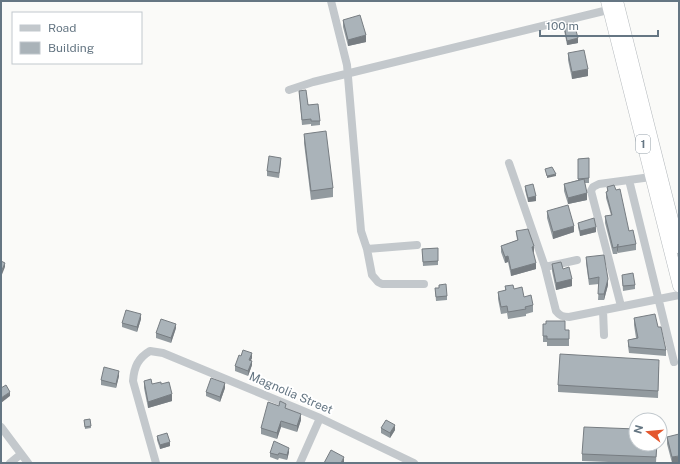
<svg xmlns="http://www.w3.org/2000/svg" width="680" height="464" font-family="'Public Sans',sans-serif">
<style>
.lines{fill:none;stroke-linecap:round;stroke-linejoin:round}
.highway-casing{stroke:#b4b9bd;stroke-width:13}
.minor{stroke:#c3c8cc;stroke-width:8}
.highway{stroke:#fff;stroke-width:12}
.wall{fill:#929a9f}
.shaded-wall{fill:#777d82}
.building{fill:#aab3b9;stroke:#777d82}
.labels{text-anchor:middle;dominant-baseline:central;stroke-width:4;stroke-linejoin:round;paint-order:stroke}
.shield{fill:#fff;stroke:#939fa8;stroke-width:1}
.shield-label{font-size:11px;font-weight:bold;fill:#657683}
.street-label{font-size:12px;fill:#657683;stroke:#fff}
</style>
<rect width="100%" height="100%" fill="#fafaf8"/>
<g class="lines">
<defs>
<path id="highway" d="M 607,1 L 679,286
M 617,1 L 679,247"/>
</defs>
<use href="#highway" class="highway-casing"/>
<path class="minor" d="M 331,1 L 347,65 L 361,231 L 367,249 L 372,275 L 378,282 L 382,284 L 424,284
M 289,90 L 313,82 L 612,9
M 509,163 L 545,267 L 556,311 C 560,316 563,317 569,317 L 679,295
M 629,180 L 674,362
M 367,249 L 417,245
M 545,267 L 577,260
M 621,306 L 591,191 L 593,187 L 599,184 L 651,177
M 603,310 L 604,335
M 1,427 L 28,463
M 10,463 L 21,454
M 156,463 L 133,381 C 134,367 138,358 150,351 L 163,353 L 320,418 L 414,463
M 300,463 L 320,418"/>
<use href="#highway" class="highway"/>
</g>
<path class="wall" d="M 343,20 L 366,42 L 348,46 L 343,27 Z
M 564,25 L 578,43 L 567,45 L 564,30 Z
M 568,53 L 588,76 L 572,79 L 568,60 Z
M 299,91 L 320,121 L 320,125 L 311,126 L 311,124 L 302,125 Z
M 304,134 L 333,188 L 333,197 L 311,200 L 304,143 Z
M 589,158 L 589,183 L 585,183 L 587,200 L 568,204 L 564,191 L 564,184 L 578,180 L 578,159 Z
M 281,162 L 279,178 L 267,176 L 267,171 Z
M 525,186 L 536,201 L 528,202 L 525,190 Z
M 607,187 L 636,244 L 636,250 L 618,253 L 618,250 L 617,254 L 613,254 L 605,223 L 605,216 L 611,215 L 606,198 L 606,192 L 607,192 Z
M 547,211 L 574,232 L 553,239 L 547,218 Z
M 578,223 L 596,232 L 580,236 L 578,227 Z
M 516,231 L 534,252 L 533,252 L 536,269 L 511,276 L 508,262 L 505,263 L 501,252 L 501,246 L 517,240 Z
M 438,248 L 438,265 L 423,266 L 422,249 Z
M 586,257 L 608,285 L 604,300 L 598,300 L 599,284 L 589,285 L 586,263 Z
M 552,264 L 563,269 L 572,286 L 556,290 L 552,271 Z
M 622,275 L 635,285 L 635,289 L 623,291 Z
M 505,286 L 514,289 L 524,297 L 533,305 L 533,312 L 526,314 L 526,316 L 508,319 L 507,313 L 501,314 L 498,299 L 498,292 L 505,291 Z
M 435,288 L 447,296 L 447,300 L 436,301 Z
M 634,318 L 658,327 L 666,350 L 666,356 L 629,353 L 628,346 L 628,340 L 636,338 L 634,325 Z
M 141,319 L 137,332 L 122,327 L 122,323 Z
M 543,324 L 565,330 L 569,330 L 569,346 L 547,346 L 547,342 L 543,342 Z
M 176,328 L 171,343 L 156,338 L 156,333 Z
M 241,356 L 252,358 L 251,360 L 252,365 L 248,376 L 235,371 L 235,366 Z
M 659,367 L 658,398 L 558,392 L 558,385 Z
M 119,376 L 116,388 L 101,385 L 101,380 Z
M 144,381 L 152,384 L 161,384 L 172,401 L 148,408 L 144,388 Z
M 225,388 L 220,402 L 206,396 L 206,392 Z
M 286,408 L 301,420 L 297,432 L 281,427 L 277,439 L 261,434 L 261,428 Z
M 90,419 L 91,428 L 85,429 L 84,420 Z
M 381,428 L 395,430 L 390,438 L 381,433 Z
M 157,436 L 170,446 L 160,449 L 157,440 Z
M 667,437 L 677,463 L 672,463 L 667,444 Z
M 657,444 L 656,463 L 635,463 L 582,461 L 582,454 Z
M 289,452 L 287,460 L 279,458 L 278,460 L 270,457 L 270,453 Z"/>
<path class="shaded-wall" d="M 366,35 L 366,42 L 348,46 L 348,40 Z
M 578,38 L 578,43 L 567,45 L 567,41 Z
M 588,69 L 588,76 L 572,79 L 572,72 Z
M 556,174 L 556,176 L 547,178 L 547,176 Z
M 587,193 L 587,200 L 568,204 L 568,198 Z
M 536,196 L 536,201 L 528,202 L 528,198 Z
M 574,226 L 574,232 L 553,239 L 553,232 Z
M 596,227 L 596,232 L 580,236 L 580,231 Z
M 618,244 L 618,250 L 617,254 L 617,247 Z
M 534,246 L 534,252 L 532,253 L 532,247 Z
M 508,256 L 508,262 L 505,263 L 505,257 Z
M 5,263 L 5,267 L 1,277 L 1,272 Z
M 536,263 L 536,269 L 511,276 L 511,270 Z
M 572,279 L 572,286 L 556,290 L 556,283 Z
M 608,279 L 608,285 L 604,300 L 604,294 Z
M 141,314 L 141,319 L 137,332 L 137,327 Z
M 176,324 L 176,328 L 171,343 L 171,338 Z
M 252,353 L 252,358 L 249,364 L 249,360 Z
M 252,361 L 252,365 L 248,376 L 248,371 Z
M 119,371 L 119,376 L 116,388 L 116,384 Z
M 225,383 L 225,388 L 220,402 L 220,397 Z
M 10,392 L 10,396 L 1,403 L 1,398 Z
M 172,394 L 172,401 L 148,408 L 148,402 Z
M 301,414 L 301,420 L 297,432 L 297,426 Z
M 281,421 L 281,427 L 277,439 L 277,433 Z
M 395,425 L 395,430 L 390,438 L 390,433 Z
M 170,442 L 170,446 L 160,449 L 160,445 Z
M 289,448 L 289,452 L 287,460 L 287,455 Z
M 679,456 L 679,462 L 672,463 L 672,457 Z
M 344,457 L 344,463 L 341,463 Z"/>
<path class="building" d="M 360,15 L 366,35 L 348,40 L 343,20 Z
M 574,23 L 578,38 L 567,41 L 564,25 Z
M 584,50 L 588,69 L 572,72 L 568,53 Z
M 306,90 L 308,105 L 318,104 L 320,121 L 311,121 L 311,119 L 302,120 L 299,91 Z
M 326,131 L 333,188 L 311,191 L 304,134 Z
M 269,156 L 281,158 L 279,173 L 267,171 Z
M 589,158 L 589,178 L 578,179 L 578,159 Z
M 552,167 L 556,174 L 547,176 L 545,169 Z
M 584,179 L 587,193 L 568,198 L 564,184 Z
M 533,184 L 536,196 L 528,198 L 525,186 Z
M 614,185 L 616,190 L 620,189 L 629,231 L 633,230 L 636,244 L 618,247 L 618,244 L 617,247 L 613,248 L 605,216 L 612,215 L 606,192 L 608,191 L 607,187 Z
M 568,205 L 574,226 L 553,232 L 547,211 Z
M 594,218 L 596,227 L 580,231 L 578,223 Z
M 528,229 L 534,246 L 532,247 L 536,263 L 511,270 L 508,256 L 505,257 L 501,246 L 518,240 L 516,231 Z
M 438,248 L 438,261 L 423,262 L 422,249 Z
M 604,255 L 608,279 L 604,294 L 598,294 L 599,277 L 589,279 L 586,257 Z
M 1,261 L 5,263 L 1,272 Z
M 561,262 L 563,269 L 569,267 L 572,279 L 556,283 L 552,264 Z
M 633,273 L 635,285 L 623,286 L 622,275 Z
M 446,284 L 447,296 L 436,297 L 435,288 L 439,288 L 439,285 Z
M 513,285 L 514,289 L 522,287 L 524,297 L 531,295 L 533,305 L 525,307 L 526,309 L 508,312 L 507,306 L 501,307 L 498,292 L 506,290 L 505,286 Z
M 126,310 L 141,314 L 137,327 L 122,323 Z
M 655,314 L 658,327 L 661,327 L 666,350 L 629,347 L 628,340 L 638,338 L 634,318 Z
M 161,319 L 176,324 L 171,338 L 156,333 Z
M 546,321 L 565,321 L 565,330 L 569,330 L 569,339 L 547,339 L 547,336 L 543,336 L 543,324 L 546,324 Z
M 243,350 L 252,353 L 249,360 L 252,361 L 248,371 L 235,366 L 239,355 L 241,356 Z
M 560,354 L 659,360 L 658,391 L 558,385 Z
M 104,367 L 119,371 L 116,384 L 101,380 Z
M 211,378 L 225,383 L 220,397 L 206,392 Z
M 151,379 L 152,384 L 161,382 L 161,384 L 169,382 L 172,394 L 148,402 L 144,381 Z
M 6,385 L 10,392 L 1,398 L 1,388 Z
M 280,401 L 286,404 L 285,408 L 301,414 L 297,426 L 281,421 L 277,433 L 261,428 L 268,402 L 279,406 Z
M 90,419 L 91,426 L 85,427 L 84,420 Z
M 386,420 L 395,425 L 390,433 L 381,428 Z
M 584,427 L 636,429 L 636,444 L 657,444 L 656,457 L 582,454 Z
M 167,433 L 170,442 L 160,445 L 157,436 Z
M 679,434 L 679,456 L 672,457 L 667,437 Z
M 274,441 L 289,448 L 287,455 L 279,453 L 278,455 L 270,453 Z
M 331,450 L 344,457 L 341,463 L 324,463 Z"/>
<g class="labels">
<rect class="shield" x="636" y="135" width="14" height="18" rx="3"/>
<g class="shield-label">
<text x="643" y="144">1</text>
</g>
<g class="street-label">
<text transform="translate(291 393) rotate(23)">Magnolia Street</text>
</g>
</g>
<rect width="680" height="464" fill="none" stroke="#657683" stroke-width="4"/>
<rect x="12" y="12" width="130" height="52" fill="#ffffff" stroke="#c1c8cd"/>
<rect x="20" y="25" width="20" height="6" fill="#c3c8cc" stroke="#c1c8cd"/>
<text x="48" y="32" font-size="12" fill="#657683">Road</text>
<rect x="20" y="42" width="20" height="12" fill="#aab3b9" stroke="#c1c8cd"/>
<text x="48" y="52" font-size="12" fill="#657683">Building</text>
<g transform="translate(648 432) rotate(286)"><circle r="19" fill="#ffffff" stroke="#c1c8cd"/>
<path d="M0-3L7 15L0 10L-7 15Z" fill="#e4572e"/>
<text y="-6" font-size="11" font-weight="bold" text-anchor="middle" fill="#657683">N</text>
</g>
<path d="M540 30v6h118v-6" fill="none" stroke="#657683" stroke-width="2"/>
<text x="546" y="30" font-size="12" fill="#657683" stroke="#ffffff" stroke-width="3" paint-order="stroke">100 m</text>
</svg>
